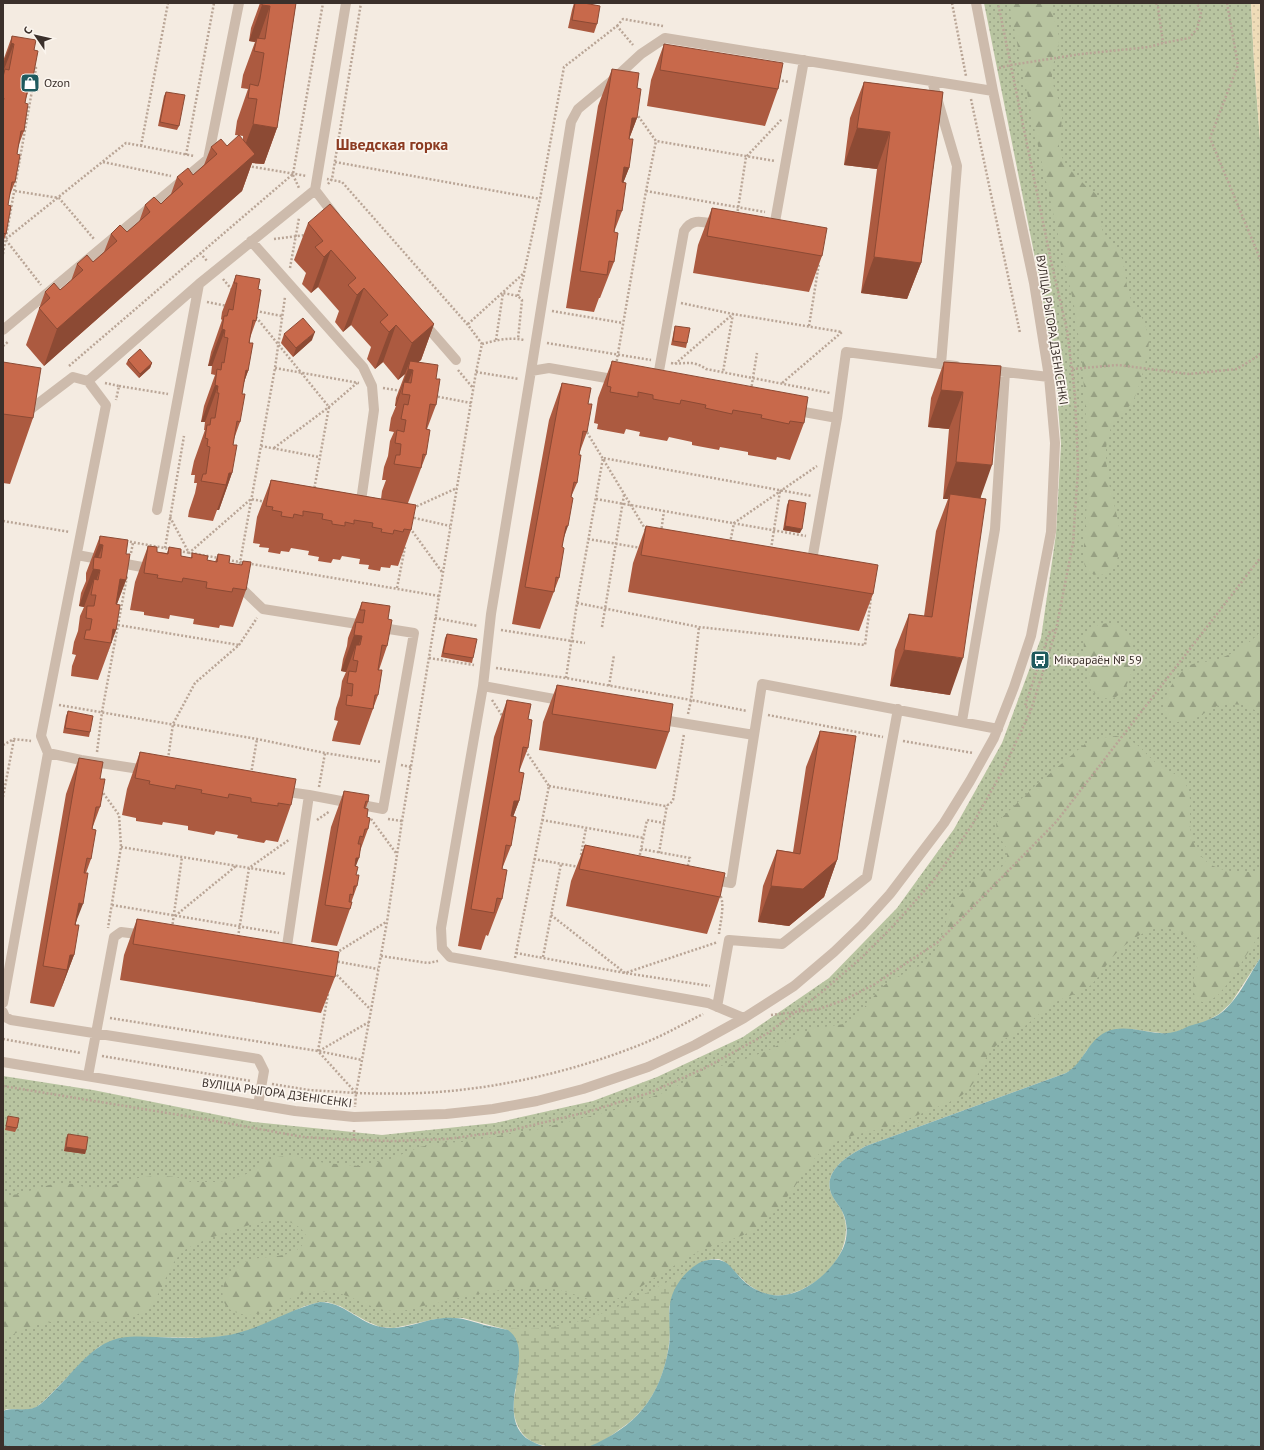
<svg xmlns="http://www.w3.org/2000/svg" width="1264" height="1450" font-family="'PT Sans',sans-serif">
  <defs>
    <pattern id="grass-dots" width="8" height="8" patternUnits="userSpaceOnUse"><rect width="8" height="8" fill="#b8c4a0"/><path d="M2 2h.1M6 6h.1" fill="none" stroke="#97a083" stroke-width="1.8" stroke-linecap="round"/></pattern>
    <pattern id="forest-firs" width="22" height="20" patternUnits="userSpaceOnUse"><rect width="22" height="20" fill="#b8c4a0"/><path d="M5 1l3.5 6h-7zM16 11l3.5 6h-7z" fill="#97a083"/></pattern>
    <pattern id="wetland-marsh" width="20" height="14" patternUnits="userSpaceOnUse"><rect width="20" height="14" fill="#b8c4a0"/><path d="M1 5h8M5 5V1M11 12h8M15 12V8" fill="none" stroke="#97a083"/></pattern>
    <pattern id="sand-dots" width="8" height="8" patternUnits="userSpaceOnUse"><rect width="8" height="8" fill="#efdcb8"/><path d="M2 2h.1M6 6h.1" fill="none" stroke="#cebd9e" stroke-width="1.8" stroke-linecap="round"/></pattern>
    <pattern id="water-ripples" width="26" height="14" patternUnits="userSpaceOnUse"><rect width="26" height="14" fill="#7fb0b2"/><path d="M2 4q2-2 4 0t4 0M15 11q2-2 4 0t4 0" fill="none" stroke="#699091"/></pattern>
  </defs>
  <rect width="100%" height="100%" fill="#f4ebe1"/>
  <!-- grass -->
  <path fill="url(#grass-dots)" d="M984,3H1251L1254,62L1261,153V957L1231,1003L1219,1014L1205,1022L1170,1034L1152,1032L1131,1029H1122L1107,1032L1087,1050L1078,1064L1073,1069L1066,1073L866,1146C849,1155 823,1170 831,1193C834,1200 839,1205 842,1211C854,1238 837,1267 815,1282C786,1301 763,1301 739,1276C732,1270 727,1261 718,1259C707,1258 698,1264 690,1270L588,1447H546L515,1388L518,1368V1346L516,1339L513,1334L508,1330L463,1318H455L436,1319L394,1328L380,1327L366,1321L340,1306L327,1302H320L305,1306L259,1327L234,1335L208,1338L143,1337L100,1346L87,1357L44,1401L35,1408L25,1410L7,1409L3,1411V1076L93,1090L253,1122L382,1135L495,1123L593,1101L657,1077L743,1037L829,978L897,908L954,829L1002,743L1041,638L1056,534L1061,444L1056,380L1040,283Z"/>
  <!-- forest -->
  <path fill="url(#forest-firs)" d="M1009,3H1052C1051,16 1058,26 1059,38C1060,51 1051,63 1052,76C1052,90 1063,103 1062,117C1062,130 1056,140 1060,153C1065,166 1076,176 1086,186C1089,188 1093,191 1096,194C1104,205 1099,217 1102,229C1106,240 1116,246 1121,256C1126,267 1125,282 1129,294C1131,302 1136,307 1140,314C1144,321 1147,330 1149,338C1150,349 1139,391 1133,401C1127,411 1117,416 1112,426C1103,444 1106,465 1109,483C1113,503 1121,524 1120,544C1119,553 1117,566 1110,571C1103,577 1092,576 1086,569C1085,567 1084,562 1083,560L1088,487V446L1082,361L1074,305L1036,137Z
    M1108,623C1115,625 1123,627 1128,633C1135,641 1134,667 1130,677C1125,690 1117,703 1102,697C1099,696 1094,693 1092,690C1089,684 1088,675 1087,669C1082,646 1079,626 1108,623Z
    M1261,631V713L1244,705L1229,704L1217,706L1196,718L1188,721L1177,722L1168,719C1167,717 1164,714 1164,712C1160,699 1179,670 1190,665C1197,662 1204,662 1211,661C1229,657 1249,645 1261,631Z
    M1116,736C1140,742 1138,747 1155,762C1164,770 1178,773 1185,783C1192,794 1190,806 1190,819C1189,839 1198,861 1218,868C1231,873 1248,872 1261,872V932L1230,981L1218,995L1211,1000L1203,1002L1197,1001C1184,977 1212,952 1186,935C1177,929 1164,927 1154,929C1139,933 1121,947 1111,959C1104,968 1099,977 1091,985C1080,994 1068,995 1056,1002C1044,1008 1036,1018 1025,1026C1015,1034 1001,1039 993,1049C980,1062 979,1081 965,1093C955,1101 942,1105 930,1110C913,1117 897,1124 880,1129C861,1134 842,1136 825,1149C810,1160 803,1175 793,1189C784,1202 774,1214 762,1224C742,1240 718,1241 696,1253C681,1261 666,1271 651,1280C636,1290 623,1300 604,1301C590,1302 579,1295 566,1292C545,1286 522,1287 501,1290C474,1294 449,1301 423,1306C415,1308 406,1311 397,1311C370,1312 354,1293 328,1292C320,1291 311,1291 302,1294C280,1300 261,1323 235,1312C229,1310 224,1305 223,1298C221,1290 225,1280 229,1274C250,1245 295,1269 307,1237C303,1230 299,1226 292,1223C287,1221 279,1220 274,1220C259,1220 197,1241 185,1250C160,1270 168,1302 132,1317C110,1326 80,1319 57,1321C38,1323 20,1330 3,1340V1196L19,1194L49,1185L61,1183L74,1184L84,1187L96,1189L110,1186L127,1180L145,1177L162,1176L176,1177L191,1182H219L233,1179L249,1173L263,1162L277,1157L290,1156L325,1163L359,1166L390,1159L420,1147L438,1143L462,1142L539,1129L626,1107L665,1092L709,1069L740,1061L769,1050L801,1033L817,1028L844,1024L857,1016L881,988L891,980L918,967L931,957L939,945L951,905L983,870L994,871L1002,867L1007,858V849L997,833L996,823L1035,786L1085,744L1100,738Z"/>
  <!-- wetland -->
  <path fill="url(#wetland-marsh)" d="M690,1270C681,1279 672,1289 670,1303C668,1312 671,1323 670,1333C668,1369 654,1406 623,1427C613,1434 599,1446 586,1447C579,1448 572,1447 565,1447C549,1447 529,1446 520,1430C504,1403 524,1380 518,1356C516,1347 511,1338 508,1330L502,1328C520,1329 539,1330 557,1326C605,1318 647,1292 690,1270Z"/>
  <!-- sand -->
  <path fill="url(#sand-dots)" d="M1251,3H1261V153L1254,62Z"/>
  <!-- water -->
  <path fill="url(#water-ripples)" d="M1261,957V1447H588C636,1427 660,1398 669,1346C671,1332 668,1318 670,1304C672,1288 685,1271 699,1263C707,1259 717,1258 725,1262C730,1265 734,1271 738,1275C743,1281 750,1287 757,1290C788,1307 824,1281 840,1254C848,1242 849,1224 842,1211C839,1205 833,1199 831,1193C823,1170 849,1155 866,1146L1066,1073C1084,1063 1087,1041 1106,1032C1123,1024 1142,1032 1160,1033C1171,1034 1179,1031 1189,1026C1199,1023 1208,1021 1218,1015C1236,1004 1249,975 1261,957Z
    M320,1302C344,1302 359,1323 381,1327C400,1331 418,1322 436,1319C457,1316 464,1319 484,1325C492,1327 500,1328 508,1330C538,1351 494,1412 526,1438C532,1442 539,1445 546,1447H3V1411C13,1407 25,1412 36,1407C43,1403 48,1397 54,1391C72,1374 89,1348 113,1340C126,1335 142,1337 156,1337C178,1338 201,1339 222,1336C257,1332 286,1310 320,1302Z"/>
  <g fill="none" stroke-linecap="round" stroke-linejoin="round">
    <!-- path -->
    <path stroke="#b9a596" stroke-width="2.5" stroke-dasharray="2 2" stroke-linecap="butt" d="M952,3L966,76
      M1156,3L1158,7L1163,43
      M1227,3L1238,65L1210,138L1261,261
      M617,26L623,19L663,26
      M999,68L1011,65L1081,54L1149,47L1163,43L1189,38L1197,29L1201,14L1197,3
      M778,80L789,82
      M971,99L1020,333
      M636,113L656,141L775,161
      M141,146L168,3
      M186,155L214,3
      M103,162L171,176
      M335,162L540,199
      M248,166L307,176
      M293,175L299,188
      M328,184L332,179L361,3
      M15,191L59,198L94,239
      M646,191L765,212
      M737,215L746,157L782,119
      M6,239L126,143L194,156
      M274,239L305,235
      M6,240L41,285
      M200,253L208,262
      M3,254L36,68H33
      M290,268L299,218
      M223,279L233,291
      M518,296L524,275
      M207,302L227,306
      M681,303L733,314L842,332L781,384
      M256,311L282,316
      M552,311L623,323
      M256,317L329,407L314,490
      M468,324L524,273L540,199L564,67L617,26L633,45
      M809,326L819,263
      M496,340L503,293L518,296L522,300L518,339
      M547,343L651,360
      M482,344C496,340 510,337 524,340
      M3,346L9,341
      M671,363C685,365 692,359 706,369L830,393
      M675,364L733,314L723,372
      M616,365L646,191L656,141
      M69,366L293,174L323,3
      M275,368L359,383
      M1072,369L1118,365L1189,374L1237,369L1258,356L1261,353
      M458,370L473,388
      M476,372L519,379
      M105,383L119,386L116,400
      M119,386L168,394
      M383,388L402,391
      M751,390L757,353
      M434,396L471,403
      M585,429L647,532
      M261,446L319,457
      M274,448L329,407L357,383
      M596,499L806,536
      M413,508L457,488
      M170,517L189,553L251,499L266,502
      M410,517L450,526
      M3,521L70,532
      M410,528L442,572
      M661,532L664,511
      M588,539L641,548
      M126,541L170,549
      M730,543L734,523L817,466
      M165,548L184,436
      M771,549L780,491
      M179,551L219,558
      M131,553L133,543
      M228,560L439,596
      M239,568L275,368L285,297
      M397,588L405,547
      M577,603L699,627L865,645L871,597
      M435,618L478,626
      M118,625L239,645
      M602,627L624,495
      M501,630L585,643
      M429,658L474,665
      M496,668L566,678L691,700L699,627
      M566,678L577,603L603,458L812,496
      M609,686L614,655
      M492,700L503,717
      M59,705L257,739L325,753L381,762
      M1031,710L1025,706L1050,631L1056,630
      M688,714L691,700L747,711
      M768,715L883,737
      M903,741L973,753
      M3,745L14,739L31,741
      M97,752L102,712L127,576
      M168,759L173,724L195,683L239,645L257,618
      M401,765L411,767
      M251,774L257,739
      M549,786L665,806L670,804L673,800L684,734
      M319,787L325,753
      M101,790L119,815L121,847L108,928
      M3,797L14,739
      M371,819L396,853
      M388,819L402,821
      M317,820L330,811
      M542,820L644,838
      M121,847L286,874
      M641,849L690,858L687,868
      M659,853L667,805
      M581,855L586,828
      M534,859L579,867
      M639,859L647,820L664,823
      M112,905L279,933
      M551,915L625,973L718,942
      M175,916L236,866
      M172,928L182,857
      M719,934C720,924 726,901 719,894
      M238,937L249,868L290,839
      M336,953L386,922
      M516,953L625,973L710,986
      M381,956L428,963L438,961
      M543,957L561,864
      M515,958L549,786L525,750
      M334,961L378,969
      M334,972L371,1010
      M328,994L318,1051L356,1093L355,1107
      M771,1015L819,1009L844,1000L875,984L938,942L963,917L1056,822L1261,557
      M110,1018L318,1051L362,1060
      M3,1039L81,1053
      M319,1051L369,1022
      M102,1056L251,1081
      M272,1084L309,1090L356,1093L387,922L402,821L476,372L482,344L468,325L342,182L327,179
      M3,1086L210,1120L303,1137L354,1140L394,1141L446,1139L508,1131L587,1112L649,1093L705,1068L768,1033L822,992L861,958L892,927L934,880L972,825L1003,770L1031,710L1056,630L1073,543L1078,468L1075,395L1067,330L1051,261L998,3
      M356,1093C387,1094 418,1094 450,1091C515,1085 588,1067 649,1041C668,1033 685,1023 703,1014
      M354,1140V1128"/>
    <!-- minor -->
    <path stroke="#cdbbac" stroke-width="10" d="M932,81L957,166L941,364
      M315,190L335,216
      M773,233L804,60
      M251,241L363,367L372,386L374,410L360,508
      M422,321L456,360
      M3,330L208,159L239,3
      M987,370L1049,377
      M531,371L571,122L578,109L614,79L641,54L665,38L993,91
      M618,380L549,368L531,371L491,614L483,686L441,928L442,948L450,957L708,1003L744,1018
      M657,382L684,231C693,216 705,223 720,225
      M793,410L837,418
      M3,411L23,415L73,377L88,381L199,284
      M157,510L199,284L315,190L346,3
      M77,555L153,569
      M811,566L837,418L846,352L956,366
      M235,583L237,584L263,609L414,633L383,809L309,795
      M483,686L565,701
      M657,719L754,735
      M962,721L995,529L1005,372
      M48,753L41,736L106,405L88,381
      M710,879L731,883L762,684L998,729
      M280,953L282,952L287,946L309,795L281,791
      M3,1003L48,753L81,760L146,770
      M717,1007L729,940L782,944L867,877L898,709
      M3,1012L5,1017L11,1020L258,1059L264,1071L258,1105
      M3,1062L295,1111L354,1117L446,1114L493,1109L537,1101L583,1089L648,1067L695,1045L744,1018L794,986L834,952L862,925L890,894L944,823L970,781L994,738L1014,687L1031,636L1051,532L1055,443L1049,377L1034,283L993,91L976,3
      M88,1076L114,937L121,932L145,935"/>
  </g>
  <!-- wall -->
  <path fill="#ac5a40" d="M260,3H296L277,128L264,164L252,163L242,191L44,366L26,345L45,292L60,290L71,281L77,264L93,262L104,252L111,234L127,232L139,222L145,205L161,204L171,194L177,177L193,175L204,165L211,147L227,146L243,140V136L235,135L237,121L248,89L241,88L243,75L255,42L249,41L251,28Z
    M574,3L597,24L594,33L568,28L572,10Z
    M12,36L34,50L32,82L25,101L24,131L18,147L17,154L15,182L8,200V205L6,234L3,243V61Z
    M664,44L778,89L765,126L647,106L651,80Z
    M612,69L637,88V118L629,139V168L623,183L622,211L614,232V262L600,298H599L594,312L566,308L598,106Z
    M864,82L943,92L921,263L907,299L861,293L877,169L844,165L850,118Z
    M166,92L179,126L177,130L158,126L164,96Z
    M712,208L822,256L809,292L693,273L698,245Z
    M308,223L434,324L421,360L418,362L436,379V405L427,429L426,455L408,503L411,530L398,566L391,565L390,568L381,567L380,571L368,569L369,565L359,564L360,559L342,556L340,560L333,559L331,563L318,561L319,557L308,555L309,551L291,548L289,552L281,551L280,554L268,552L269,548L259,547L260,544L253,543L257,517L271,480L381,499L382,491L386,480H382L384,467L388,456L390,441L394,432L389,431L391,418L396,406H395L396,398L405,374L398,380L383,362L375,369L367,359L371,347L351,325L343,332L335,322L339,311L318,287L311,293L302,284L306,273L294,260Z
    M236,275L258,289L256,321L250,338L248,371L243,385L242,394L240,422L234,439L233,445L232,473L219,510H217L213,521L188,517L189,511L195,493L197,483H194L195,475H191L194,461L205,430H204L205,422H201L204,406L215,375L211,374L212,366H208L211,352L222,320L221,319L222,312Z
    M675,326L687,343L686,348L671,345L674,330Z
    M284,334L312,340L293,357L281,343Z
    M128,360L152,363L150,368L139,378L126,364Z
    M612,361L804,423L790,460L777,457L776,460L748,455V452L720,447L719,450L692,445V442L669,437L667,441L639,436L640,432L626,429L624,434L597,429L598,424L594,423L598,398Z
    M3,362L33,418L10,484L3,483Z
    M944,362L1001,366L950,695L890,686L895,650L909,614L924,616L936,531L948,499H943L949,429L928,427L931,398Z
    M562,383L588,404L587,432L579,454L577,483L571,497L563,540L559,578L540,629L512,624L549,420Z
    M789,500L800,533L783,530L787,505Z
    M646,526L873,594L859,631L628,592L633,563Z
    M100,536L126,554V580L117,604L116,630L98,680L71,676L72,666L76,655L72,654L74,642L78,631L80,616L84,607L79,606L81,593L86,581V573Z
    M148,546L157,552L167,553L169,547L181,556L191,558L192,553L207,560L215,562L218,554L229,563L241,565L243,561L246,590L233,627L220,625L219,628L193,624L194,619L170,615L169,619L144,615V612L130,610L135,582Z
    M362,602L388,619L387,646L379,670L378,695L360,745L332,741L334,732L338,721L334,720L336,708L340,696L342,681L346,672L341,671L343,659L347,646L348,638Z
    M447,634L473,658L472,663L441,657L445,638Z
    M557,685L669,732L656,769L539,750L543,722Z
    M507,700L528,719V748L519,772V801L513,817L511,846L502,869V899L488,936L486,935L481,950L458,946L494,737Z
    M68,711L90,732L89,737L63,733L66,716Z
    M820,731L837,860L824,897L789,926L758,922L763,886L777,850L793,852L806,767Z
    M140,752L291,805L278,842L266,840L264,843L237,838L238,835L216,831L214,835L188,830V826L163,822L162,825L136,821V818L122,815L127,789Z
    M79,758L100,779V807L92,829L91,859L86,873L76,923L74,955L60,992L54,1007L30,1003L66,794Z
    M344,791L368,802L366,808L368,829L359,854L355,866L357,886L351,903L350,909L337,946L311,942L331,827Z
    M585,845L720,897L707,934L566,906L571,881Z
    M137,919L335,977L321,1013L120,980L124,955Z
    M8,1116L17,1128L15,1132L5,1130Z
    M68,1134L86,1150L85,1154L64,1151L66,1138Z"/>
  <!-- shaded-wall -->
  <path fill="#8c4a34" d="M262,5L270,6L257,43V38L255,42L249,41Z
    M11,43L14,44L3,72V64Z
    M632,118H637L623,155Z
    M253,124L277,128L264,164L252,163L242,191L44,366L57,329L239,161Z
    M857,128L890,132L877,169L844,165Z
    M624,167L629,168L615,204Z
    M331,250L318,287L311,293L324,257Z
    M874,257L921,263L907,299L861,293Z
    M364,288L351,325L343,332L357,295Z
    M434,324L421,360L410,369L413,370L404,394V382L396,406H395L408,369L410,361L405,374L398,380L412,343Z
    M396,325L383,362L375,369L389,332Z
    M222,329L225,330L212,366H208Z
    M315,332L312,340L293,357L296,348Z
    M152,363L150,368L139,378L140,374Z
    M246,370L248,371L235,407Z
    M215,385L218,386L205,422H201Z
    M941,390L963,392L949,429L928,427Z
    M956,462L992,465L979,502L950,494L948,499H943Z
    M229,473H232L219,510H217L226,485Z
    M566,526H568L555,563Z
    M785,526L802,529L800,533L783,530Z
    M99,544L103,545L94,569L100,570L92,592L94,579L84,607L79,606L93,569L94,557L85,581Z
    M120,579L126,580L112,617Z
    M113,629L116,630L103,666L111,643Z
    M354,635L362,636L354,658L356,645L346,672L341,671Z
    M904,650L963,658L950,695L890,686Z
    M514,801H519L505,838Z
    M356,858H359L345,895Z
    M837,860L824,897L789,926L758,922L771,886Z
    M79,903L83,904L69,940Z
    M70,955H74L60,992L67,970Z
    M66,1147L86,1150L85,1154L64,1151Z"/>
  <!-- building -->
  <path fill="#c8694b" stroke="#8c4a34" d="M262,3H296L277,128L253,124L257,99L248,98L250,84L258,86L260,79L264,53L254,51L257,38L265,39L270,6L262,5Z
    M575,3H584L600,6L597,24L572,20Z
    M12,36L36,40L34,50L38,51L32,82L29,81L25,103L28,104L24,131H21L17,154L20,155L15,182H12L8,205L11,206L6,234L3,233V103L4,98H3V77L5,69L9,70L14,44L11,43Z
    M664,44L783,63L778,89L660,70Z
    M612,69L639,73L637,88L641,89L637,118H632L629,139H633L629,168L624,167L622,182L626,183L622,211L617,210L614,232L618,233L614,262L609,261L607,275L580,271Z
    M864,82L943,92L921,263L874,257L890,132L857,128Z
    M166,92L185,95L179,126L160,122Z
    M239,135L255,154L57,329L39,308L50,298L45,292L54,283L60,290L83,270L77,264L87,255L93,262L117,241L111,234L120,225L127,232L150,212L145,205L154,197L161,204L166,199L183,184L177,177L188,168L193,175L217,154L211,147L221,139L227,146Z
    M330,204L434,324L412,343L396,325L389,332L380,322L388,315L364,288L357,295L348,285L356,278L331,250L324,257L315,247L323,241L308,223Z
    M712,208L827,228L822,256L707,236Z
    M236,275L260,279L258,289L261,290L256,321L253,320L249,343H253L248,371L246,370L242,394H245L240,422L237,421L233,445H237L232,473H229L226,485L201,481L203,474H206L210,447L207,446L208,439L205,438L207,425H210L211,418H215L219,393H217L218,386L215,385L217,369L221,370L222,362L224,363L228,338L224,337L225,330L222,329L224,316H227L229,309L233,310L237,283H234Z
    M303,318L315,332L296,348L284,334Z
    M675,326L690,328L687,343L673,341Z
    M140,349L152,363L140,374L128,360Z
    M410,361L438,365L436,379H440L436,405L430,404L426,429L430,430L426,455L423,454L421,468L394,464L396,455H400L401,444L395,443L397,430L404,432L406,420L401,419L404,404L408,405L410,395L402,394L404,382L411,383L413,370L408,369Z
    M612,361L808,397L804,423L790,421L789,424L761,418L762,415L733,410L732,414L705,408L706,405L681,400L680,404L653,399V395L638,392V397L610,392L611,387L607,386Z
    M3,362L41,368L33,418L3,414Z
    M944,362L1001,366L992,465L956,462L963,392L941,390Z
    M562,383L591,388L588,404H592L587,432L583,431L579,455H581L577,483L574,482L571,497L573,498L568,526H566L562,547L564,548L559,578L556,577L554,592L525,587Z
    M271,480L416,505L411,530L404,529L403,532L394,530L393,534L381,532L382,529L372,527L373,523L354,520V524L345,522V526L332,524V521L322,519L323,514L303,511V516L294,514L293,518L281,516L282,512L272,510L273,507L266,506Z
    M950,494L986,499L963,658L904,650L909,614L932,617Z
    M789,500L806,503L802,529L785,526Z
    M646,526L878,565L873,594L641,555Z
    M100,536L128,540L126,554H130L126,580L120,579L116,604L120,605L116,630L113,629L111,643L84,639L86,630H90L92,619L86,618L87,606H94L96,595H91L94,579L98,580L100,570L93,569L94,557L101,558L103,545L99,544Z
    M148,546L157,547V552L168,554L169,547L181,549V556L192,558V553L208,556L207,560L217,562L218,554L230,556L229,563L242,565L243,561L251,562L246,590L233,588L232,592L206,588L207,582L183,578L182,582L157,578L158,575L144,573Z
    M362,602L390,606L388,619L392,620L387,646L382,645L378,670H382L378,695H375L373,709L346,705L347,695L352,696L353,684L347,683L349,671L356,672L358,661L353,660L356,645H360L362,636L354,635L356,622L363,623L365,610H360Z
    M447,634L477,639L473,658L443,653Z
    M557,685L673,704L669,732L552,714Z
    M507,700L531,704L528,719L532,720L528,748L523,747L519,772L524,773L519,801H514L511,816L516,817L511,846L506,845L502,869L507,870L502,899L497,898L494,913L471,909Z
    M68,711L93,716L90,732L65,728Z
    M820,731L856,736L837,860L803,889L771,886L777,850L800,854Z
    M140,752L296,779L291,805L278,803V806L251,802V798L229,794L228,798L201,793L202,790L176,785L175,789L149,784L150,781L135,778Z
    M79,758L103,762L100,779H105L100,807H96L92,829L96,830L91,859L87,858L84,873H88L83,904L79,903L75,925H79L74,955H70L67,970L43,966Z
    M344,791L369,795L368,802L366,801L364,808L368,809L367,817L370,818L368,829H365L363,837L360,836L358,844H361L359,858H356L355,866L358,867L356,875H359L357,886H354L353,895L350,894L349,902H352L350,909L325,905Z
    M585,845L725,873L720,897L579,869Z
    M137,919L339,952L335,977L133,944Z
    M8,1116L19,1118L17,1128L6,1126Z
    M68,1134L88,1137L86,1150L66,1147Z"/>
  <!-- icons -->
  <defs>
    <symbol id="shop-square" viewBox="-11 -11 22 22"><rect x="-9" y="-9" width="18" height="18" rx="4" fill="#1f5a5e" stroke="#fbf5ee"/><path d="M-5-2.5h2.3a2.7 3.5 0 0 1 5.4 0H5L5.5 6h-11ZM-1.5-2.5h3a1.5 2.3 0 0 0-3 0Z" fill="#fff"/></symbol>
    <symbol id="bus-square" viewBox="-11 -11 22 22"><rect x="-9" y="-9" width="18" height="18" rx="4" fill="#1f5a5e" stroke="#fbf5ee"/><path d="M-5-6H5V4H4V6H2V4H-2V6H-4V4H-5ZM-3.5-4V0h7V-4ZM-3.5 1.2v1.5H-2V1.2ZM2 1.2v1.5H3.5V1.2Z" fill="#fff"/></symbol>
  </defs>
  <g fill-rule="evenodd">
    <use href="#shop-square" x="19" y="72" width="22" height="22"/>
    <use href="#bus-square" x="1029" y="649" width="22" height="22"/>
  </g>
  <g text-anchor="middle" stroke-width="3.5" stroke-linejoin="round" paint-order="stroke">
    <!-- poi labels -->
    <g font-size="12" fill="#3b302b" stroke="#fbf5ee" text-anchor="start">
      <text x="44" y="87">Ozon</text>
      <text x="1054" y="664">Мікрараён № 59</text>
    </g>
    <!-- street labels -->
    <g font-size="12" fill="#3b302b" stroke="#fbf5ee">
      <text transform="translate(1052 330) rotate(81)" y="4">ВУЛІЦА РЫГОРА ДЗЕНІСЕНКІ</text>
      <text transform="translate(277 1093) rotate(8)" y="4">ВУЛІЦА РЫГОРА ДЗЕНІСЕНКІ</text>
    </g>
    <!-- district labels -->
    <g font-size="16" font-weight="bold" fill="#8c3b22" stroke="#fbf5ee">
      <text x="392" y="150">Шведская горка</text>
    </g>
  </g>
  <!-- border -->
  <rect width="1264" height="1450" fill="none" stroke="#3b302b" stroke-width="8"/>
  <!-- north arrow -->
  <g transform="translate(36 36) rotate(304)" stroke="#fbf5ee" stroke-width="3" paint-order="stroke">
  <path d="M0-3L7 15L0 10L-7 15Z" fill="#3b302b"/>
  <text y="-6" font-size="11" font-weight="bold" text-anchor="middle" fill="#3b302b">С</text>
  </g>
</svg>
